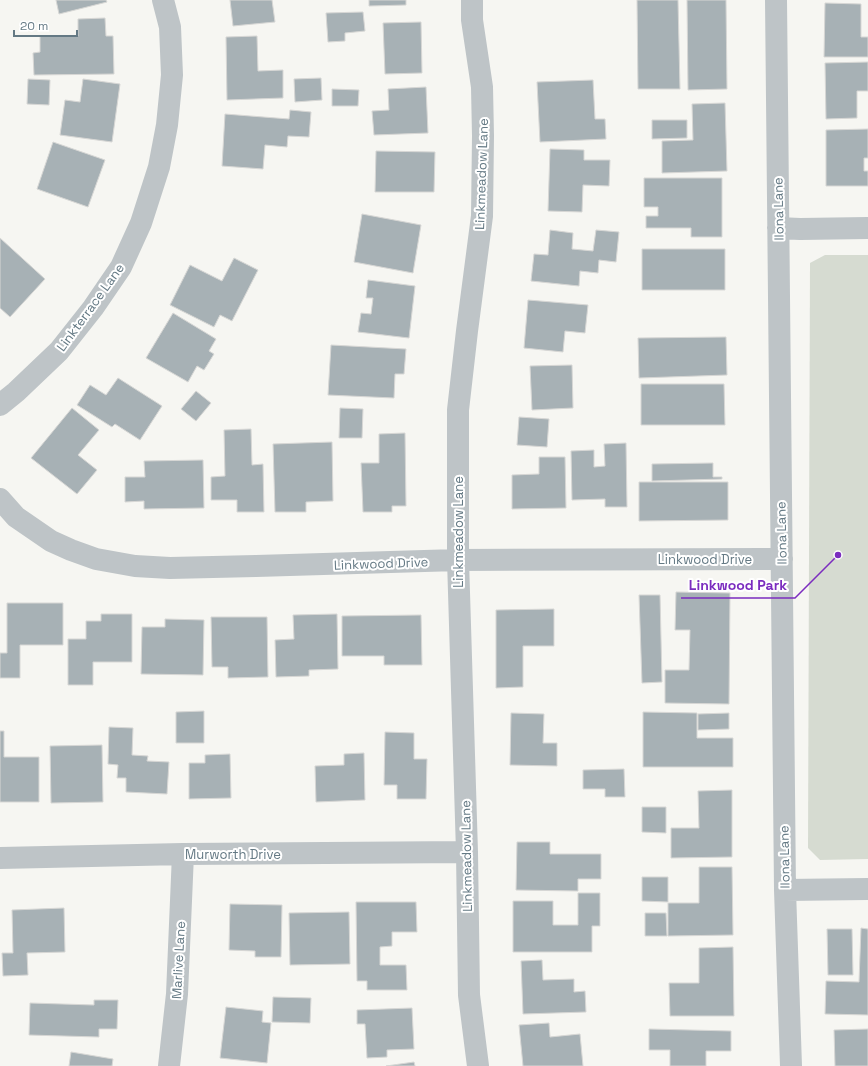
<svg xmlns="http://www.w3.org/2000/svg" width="868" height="1066" font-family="'Space Grotesk',sans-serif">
  <rect width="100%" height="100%" fill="#f6f6f2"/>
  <!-- green -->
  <path fill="#d6dbd1" d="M825,255H868V859L820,860L808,848L810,263Z"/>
  <!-- building -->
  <path fill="#a7b1b5" stroke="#d7d7d5" d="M56,0H106L107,2L59,14Z
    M230,0H272L275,22L233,26Z
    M369,0H406V5L369,6Z
    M637,0H678L680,89H638Z
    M687,0H726L727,89L688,90Z
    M825,3L861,4V37H868V57H824Z
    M363,12L365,31L345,33V41L328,42L326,13Z
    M105,18L106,36H113L114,74L34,75L33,53L40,52V36H78V19Z
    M421,22L422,73L385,74L383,23Z
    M257,36L258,71L283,70V98L227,100L226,37Z
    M868,62V91H857V118L826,119L825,63Z
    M321,78L322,100L295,102L294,79Z
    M28,79L50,80L49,105L27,104Z
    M83,79L120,84L112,142L60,135L65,100L80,102Z
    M593,80L595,119H605L606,139L540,142L537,82Z
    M426,87L428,133L374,135L372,111L389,110L388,89Z
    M332,89L359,90L358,106H332Z
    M725,103L727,171L662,173V141L693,140L692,104Z
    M290,110L311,112L309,137L288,136L287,147L265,145L263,169L222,166L225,114L289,119Z
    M652,120H687V138L652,139Z
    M868,129V158H864V171H868V186H826V130Z
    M53,142L105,160L88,207L37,189Z
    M550,149L584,150V160H610L609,186L583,185L582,212L548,211Z
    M376,151L435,152L434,192H375Z
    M644,178H722V237H691V228H646V216H658V207H644Z
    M362,214L421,225L413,273L354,262Z
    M550,230L573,233L572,249L593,251L596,230L619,232L616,262L599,260L598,273L580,271L579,286L531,281L534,254L548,255Z
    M0,238L45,279L10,317L0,308Z
    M642,249H725V290H642Z
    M234,258L258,270L232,321L220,315L214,327L170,305L190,265L222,281Z
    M368,280L415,286L409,338L358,332L361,313L371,314L373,298H366Z
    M528,300L588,305L585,333L565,331L563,352L524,348Z
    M173,313L216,339L209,351L214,354L204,370L197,366L188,382L146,358Z
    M726,337L727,375L639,378L638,338Z
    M331,345L406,349L404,374H395L394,398L328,395Z
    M572,365L573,408L532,410L530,366Z
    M118,378L162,406L140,440L115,424L112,427L77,405L90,385L106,395Z
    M641,384H724L725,425H641Z
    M196,391L211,403L196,421L181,409Z
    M72,408L99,430L78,455L97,470L77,494L31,458Z
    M340,408L363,409L362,438H339Z
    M519,417L549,419L547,447L517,445Z
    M251,429L252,465L263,464L264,512H237V500H211V477L225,476L224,430Z
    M405,433L406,506H392V512H363L361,463H379V434Z
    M332,442L333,501L306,502V512H275L273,444Z
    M626,443L627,507H605V499L572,500L571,451L594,450V467L605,466L604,444Z
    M539,457H565L566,508L512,509V475L539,474Z
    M203,460L204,508L144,509V501L125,502V477H145L144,461Z
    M713,463V477H722V479L652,481V464Z
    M639,482H728V520L639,521Z
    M676,592L730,593L729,704L665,703V670H689L690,630H675Z
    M639,595H660L662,682L642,683Z
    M7,603H63V645H20V678H0V653H7Z
    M554,609V646H523V687L496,688V610Z
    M101,614H132V662H93V685H68V639H86V621H101Z
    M337,614L338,669L309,670V676L276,677L275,640L294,639L293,615Z
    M421,615L422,665H384V656H342V616Z
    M211,617H267L268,677L228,678V667H212Z
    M165,619L204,620L203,675L141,674L142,627H165Z
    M204,711V743H176V712Z
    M643,712L697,713V738H733V767H643Z
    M511,713L544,714L543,743H557V766L510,765Z
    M729,713V729L698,730V714Z
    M109,727L133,728L132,755L148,756L147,761L169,762L167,794L126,792V778H117L118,765L108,764Z
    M0,731H4V757H39V802H0Z
    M385,732L414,733V759H427L426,799H397V785H384Z
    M102,745L103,802L51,803L50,746Z
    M364,753L365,800L316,802L315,766L344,765V754Z
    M230,754L231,798L189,799V763H205V755Z
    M624,769L625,797H605V789H583V770Z
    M732,790V857L671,858V828H699L698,791Z
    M642,807H666V833L642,832Z
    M517,842H550V854H601V879H578V891L516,890Z
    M699,867H732L733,935L668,936V903H699Z
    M642,877H668V902L642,901Z
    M578,893H600V926H592V952H513V901H553V925H578Z
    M356,902H416L417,932H392V946L380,947V965H406L407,990H367V981H357Z
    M230,904L282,905L281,957H255V951L229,950Z
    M64,908L65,952L27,953L28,975L3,976L2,953H13L12,910Z
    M349,912L350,964L290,965L289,913Z
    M645,913H666L667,936H645Z
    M861,928L868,929V1015L825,1014L826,981L859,982Z
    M827,929H852L853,975H828Z
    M733,947L734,1016H670L669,983H699V948Z
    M542,960L543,980L574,979V992L585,991L586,1012L523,1014L521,961Z
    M273,997L311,998L310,1023L272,1022Z
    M94,1000H118L117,1029H99V1037L29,1035L30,1003L94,1005Z
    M226,1007L263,1011L262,1022L271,1023L267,1063L220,1058Z
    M412,1008L414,1049L387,1050V1057L367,1058L365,1024H357V1010Z
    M549,1023L550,1037L580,1034L583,1066H523L519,1025Z
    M649,1029L731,1031V1051H706V1066H670V1050H649Z
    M868,1029V1066H835L834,1030Z
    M71,1052L113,1059L112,1066H69Z
    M414,1062L415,1066H386Z"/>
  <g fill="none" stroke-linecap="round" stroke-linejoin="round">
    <!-- minor -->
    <path stroke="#bec4c7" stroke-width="22" d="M472,0V20L482,87L483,136L482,216L467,331L458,410V560L467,852L469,995L478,1066
      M776,0L785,890L791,1066
      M778,228L800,229L868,228
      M0,405L16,392L59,351L93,308L121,267L141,223L159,167L167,125L172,75L170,27L163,0
      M0,499L16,517L51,541L71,550L96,559L135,566L170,568L256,566L458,560L782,559
      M0,858L183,854L467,852
      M785,890L868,889
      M169,1066L177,994L183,854"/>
  </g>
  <g text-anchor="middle" stroke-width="4" stroke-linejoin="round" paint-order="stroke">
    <!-- street labels -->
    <g font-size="13" fill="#647984" stroke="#fff">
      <text transform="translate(481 174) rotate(-88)" y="5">Linkmeadow Lane</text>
      <text transform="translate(778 209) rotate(-91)" y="5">Ilona Lane</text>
      <text transform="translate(90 307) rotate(-54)" y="5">Linkterrace Lane</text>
      <text transform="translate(458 532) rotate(-90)" y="5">Linkmeadow Lane</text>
      <text transform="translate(781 533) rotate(-91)" y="5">Ilona Lane</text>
      <text x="705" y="564">Linkwood Drive</text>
      <text transform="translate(381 563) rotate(-2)" y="5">Linkwood Drive</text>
      <text x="233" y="859">Murworth Drive</text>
      <text transform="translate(466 856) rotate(-91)" y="5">Linkmeadow Lane</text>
      <text transform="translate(784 857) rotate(-91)" y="5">Ilona Lane</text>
      <text transform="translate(178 960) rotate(-87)" y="5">Marlive Lane</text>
    </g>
  </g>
  <!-- callouts -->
  <path fill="none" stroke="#7b2cbf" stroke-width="1.5" d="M838 555L795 598H681"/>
  <circle fill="#7b2cbf" stroke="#fff" stroke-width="1.5" cx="838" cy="555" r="4"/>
  <g font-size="14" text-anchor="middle" font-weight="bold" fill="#7b2cbf" stroke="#fff" stroke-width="4" stroke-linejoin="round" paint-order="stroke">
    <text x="738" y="590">Linkwood Park</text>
  </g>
  <!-- scale -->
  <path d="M14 30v6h63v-6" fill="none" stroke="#647984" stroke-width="2"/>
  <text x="20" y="30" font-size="12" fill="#647984" stroke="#ffffff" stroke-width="3" paint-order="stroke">20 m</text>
</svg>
